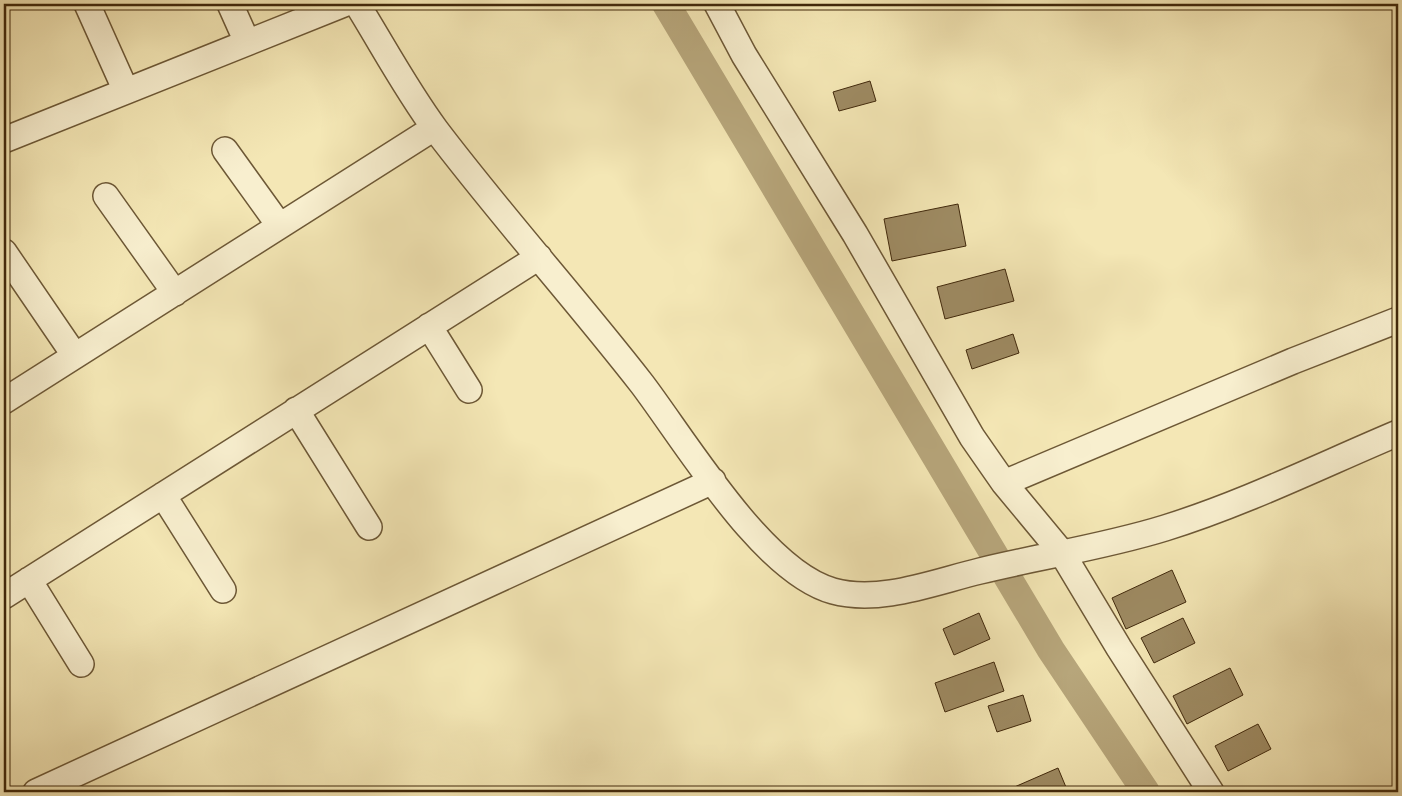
<svg xmlns="http://www.w3.org/2000/svg" width="1402" height="796" font-family="'Libre Bodoni',serif">
  <rect width="100%" height="100%" fill="#f4e7b5"/>
  <filter id="stains"><feTurbulence type="fractalNoise" baseFrequency=".004" numOctaves="4"/><feColorMatrix values="0 0 0 0 .2 0 0 0 0 .09 0 0 0 0 .02 0 0 0 .5 -.17"/></filter>
  <radialGradient id="worn" r=".72"><stop offset=".6" stop-color="#630" stop-opacity="0"/><stop offset="1" stop-color="#630" stop-opacity=".3"/></radialGradient>
  <g fill="none" stroke-linecap="round" stroke-linejoin="round">
    <!-- canal -->
    <path stroke="#b7a67b" stroke-width="28" d="M666,4L1051,650L1146,792"/>
  </g>
  <!-- building -->
  <path fill="#9e8b63" stroke="#40280b" d="M870,81L876,101L839,111L833,92Z
    M958,204L966,246L892,261L884,219Z
    M1005,269L1014,301L945,319L937,287Z
    M1013,334L1019,353L972,369L966,350Z
    M1172,570L1186,602L1126,629L1112,598Z
    M979,613L990,639L954,655L943,629Z
    M1183,618L1195,643L1154,663L1141,638Z
    M994,662L1004,691L945,712L935,683Z
    M1230,668L1243,695L1187,724L1173,696Z
    M1023,695L1031,721L997,732L988,706Z
    M1258,724L1271,749L1228,771L1215,746Z
    M1058,768L1068,792H1003Z"/>
  <g fill="none" stroke-linecap="round" stroke-linejoin="round">
    <defs>
      <path id="street" d="M87,4L126,91
        M230,4L247,42
        M357,4C383,46 407,91 436,130C502,217 575,298 642,384C686,442 763,572 833,591C880,604 934,582 980,571C1041,556 1104,547 1165,528C1243,504 1322,465 1398,433
        M717,4L744,55L855,234L972,437L1004,483L1062,553L1119,648L1211,792
        M4,140L344,4
        M225,150L279,225
        M106,196L175,293
        M4,252L75,356
        M429,326L469,390
        M4,401L434,128
        M296,410L369,527
        M1004,483L1293,361L1398,320
        M163,495L223,590
        M29,580L81,664
        M4,596L539,257
        M36,792L713,481"/>
    </defs>
    <!-- street casing -->
    <use href="#street" stroke="#6d5836" stroke-width="28"/>
    <!-- street -->
    <use href="#street" stroke="#f8efcf" stroke-width="25"/>
  </g>
  <!-- margin -->
  <rect width="1402" height="796" fill="none" stroke="#f4e7b5" stroke-width="20"/>
  <rect x="5" y="5" width="1392" height="786" fill="none" stroke="#40280b" stroke-width="2.5"/>
  <rect x="10" y="10" width="1382" height="776" fill="none" stroke="#40280b"/>
  <rect width="100%" height="100%" filter="url(#stains)"/>
  <rect width="100%" height="100%" fill="url(#worn)"/>
</svg>
